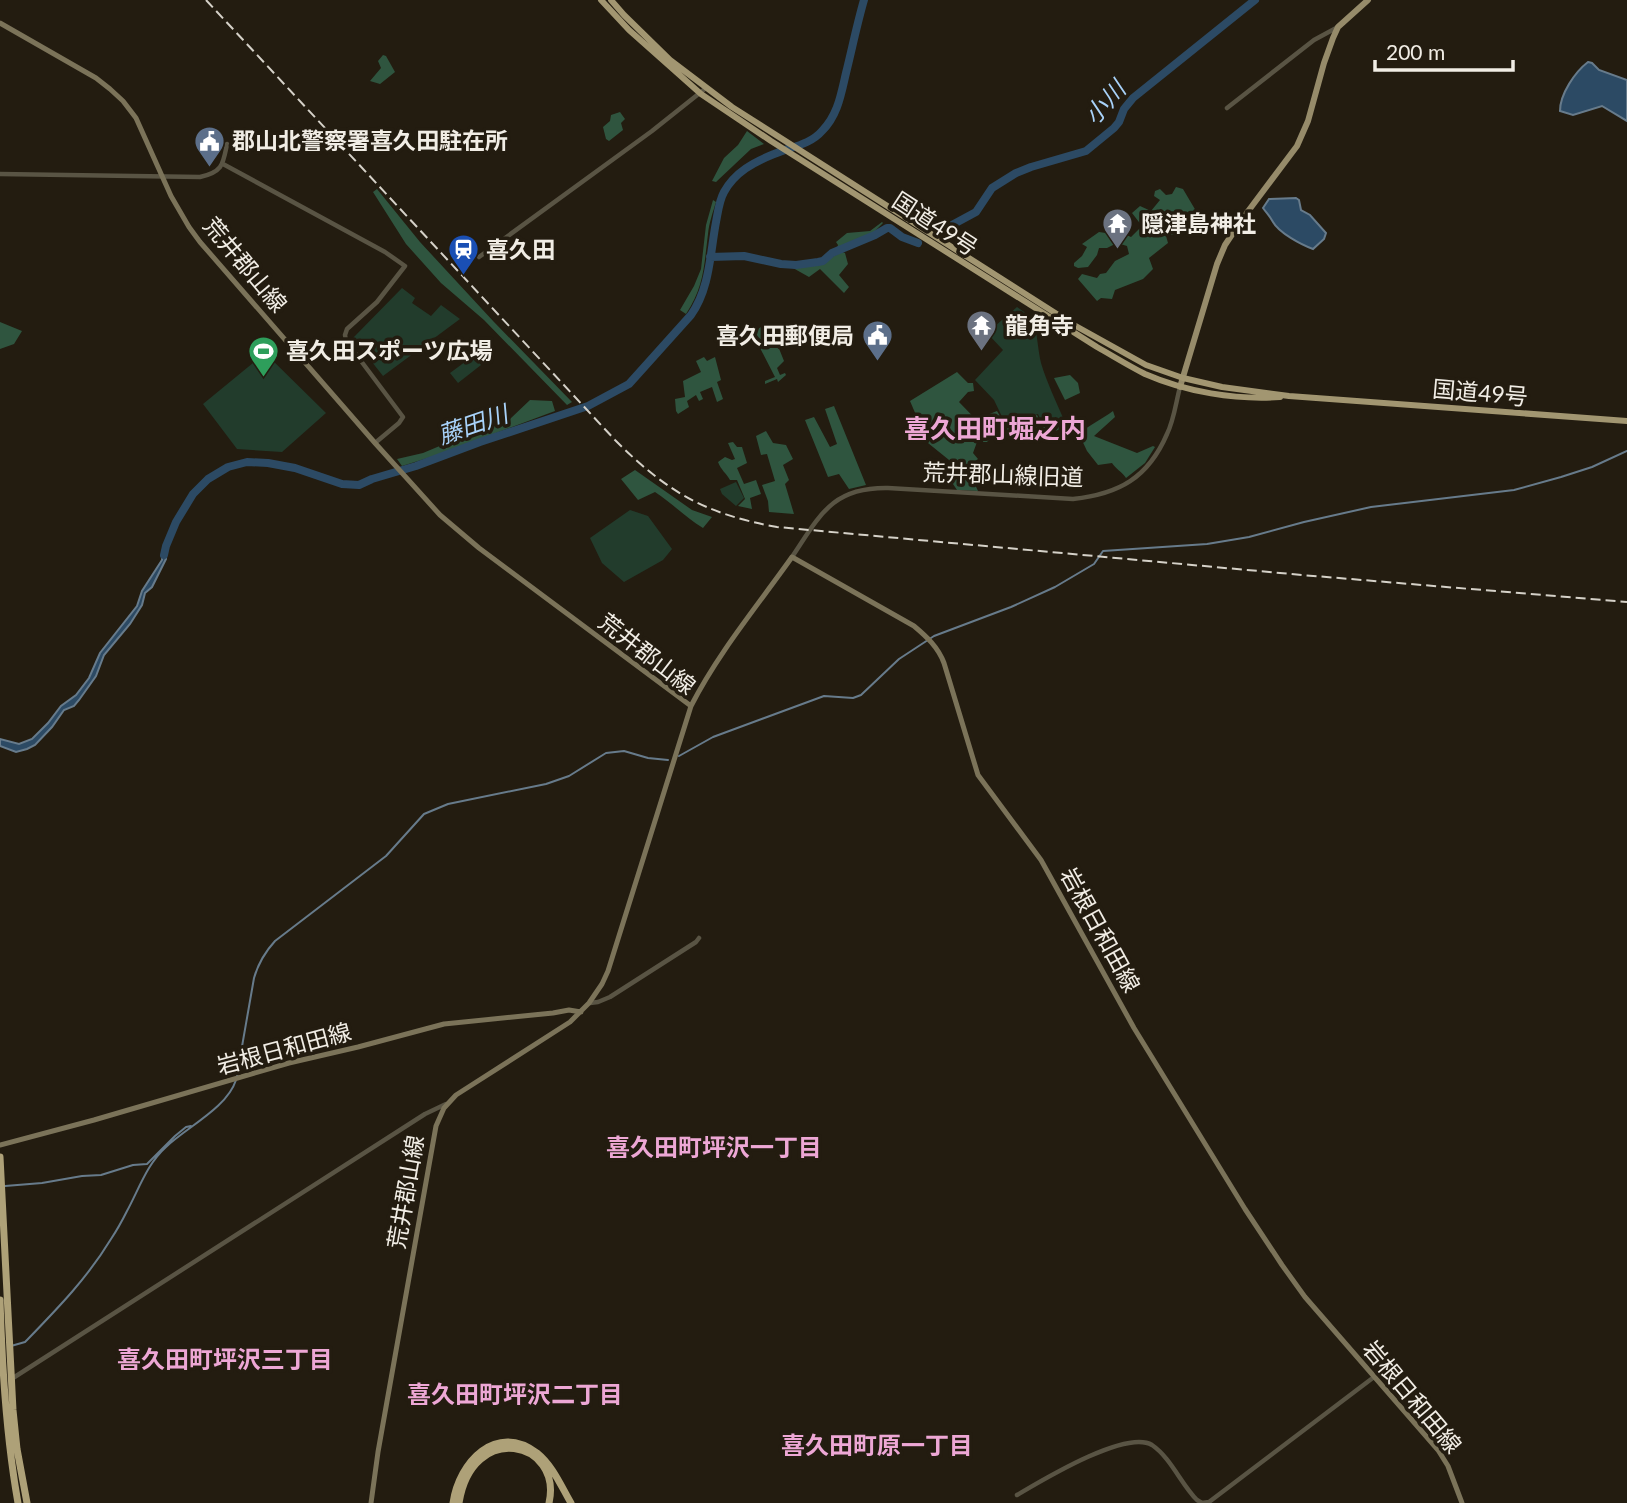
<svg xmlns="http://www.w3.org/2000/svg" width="1627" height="1503" font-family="Lato,'Noto Sans JP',sans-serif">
  <rect width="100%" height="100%" fill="#231c10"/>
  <!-- green -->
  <path fill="#223c2c" d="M402,288L415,298L412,303L431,316L441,305L460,319L383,376L353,338Z
    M1017,307L1034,319C1037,334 1038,350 1041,363C1047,383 1056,401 1064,420L1043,425L1038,414L1006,425L994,400L975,380L1003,350L987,333Z
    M265,353L326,413L282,452L237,449L203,404Z
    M473,356L481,365L458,383L450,373Z
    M736,482L744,498L736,506L722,494L720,489Z
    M630,510L648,516L672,549L663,560L624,582L602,563L590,538Z"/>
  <!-- forest -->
  <path fill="#2f553f" d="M383,55L386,56L395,72L380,84L370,81L381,68L378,61Z
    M620,112L625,119L621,123L623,130L609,141L606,139L603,127L610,121L611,115Z
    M747,131L764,144L751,149L716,182L712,181L724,158L738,145Z
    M1176,187L1183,189L1196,211L1194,214L1175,234L1166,236L1168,243L1149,258L1153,269L1143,279L1115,290L1112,299L1101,298L1097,301L1078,279L1082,274L1097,278L1100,274L1106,273L1115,261L1129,254L1127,246L1117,243L1107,248H1099L1097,255L1088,267L1078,268L1074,266V263L1082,256L1087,247L1082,244L1099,232L1119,235L1124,234L1131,237L1142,226L1132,213L1140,206L1151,211L1160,200L1154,196L1155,191L1160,189L1166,195L1172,194Z
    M377,189L420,242L494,322L572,402L567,405L484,320L441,283L406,244L373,192Z
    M713,200L716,202C713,212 709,223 708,234C704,266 704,287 686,314L680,310L694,286L701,269L706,225Z
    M882,222L883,223L871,235L837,248L838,245L836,242L847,233L870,231Z
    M842,252L845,253L848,264L839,275L849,287L844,293L820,269L809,277L793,268C814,267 825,261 842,252Z
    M0,322L22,331L14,344L0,349Z
    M761,327L765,335L761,338L765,347L773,343L778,346L784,361L777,368L780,375L785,373L786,375L778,382L777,379L765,384V381L775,377L758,344H755L758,340L755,331Z
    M704,357L707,361L715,357L721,380L717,382L723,399L717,402L712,387L700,392L703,399L699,401L696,395L687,401L689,407L678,414L676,411L675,399L685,397L683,381L701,372L696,361Z
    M957,372L968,383H973L974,391L968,392L959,402L992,436L987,442H977L973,453L978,459L967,467L978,491L957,490L951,481L954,464L928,443L910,401Z
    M1070,375L1078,383L1080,393L1065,400L1054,378Z
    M530,400L552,401L555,411L434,456L402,466L397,459L423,453L492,424L510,419Z
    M834,406L866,485L849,489L839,474L828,477L805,420L814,417L830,447L837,444L825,409Z
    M997,411L1006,426L1037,415L1043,427L1064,421L1066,427L1047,434L1016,425L1010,432L1006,430L995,438L988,430L997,423L991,421L987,415Z
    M1113,411L1115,417L1094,436L1137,453L1153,446L1155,447L1145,463L1126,478C1123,473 1114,467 1112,463L1098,465L1087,451L1079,434C1089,425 1102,419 1113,411Z
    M766,431L773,443L786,445L793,459L783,465L789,480L785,484L794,514L769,512L768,501L762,485L775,481L767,454L761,455L756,436Z
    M733,442L737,447H742L747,463L737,468L744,484L756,480L761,494L750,498L752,509L738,506L745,499L737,480H730C726,473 721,470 718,462L725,457L732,460L735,459L728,443Z
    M635,470L692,510L712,517L703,528C686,518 672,503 655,492L638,500L621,479Z"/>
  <!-- water -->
  <path fill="#2c4a64" stroke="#677b8b" stroke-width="2" d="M1588,62L1592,63L1599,70L1627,80V121L1602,106L1573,115L1560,111C1560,94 1575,72 1588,62Z
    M1296,198L1299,200L1301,210L1310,215L1326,233L1324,239L1313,249C1302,245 1279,233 1273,222C1269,215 1268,215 1263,208L1269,199Z
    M166,545V559L152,587L145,593L142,605L130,624L104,655L96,676L79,700L74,706L64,710L52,727L35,745L27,749L16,752L0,746V739L19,744L32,739L48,723L61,706L76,695L89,678L100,653L137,606L142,591L162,560L163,549Z"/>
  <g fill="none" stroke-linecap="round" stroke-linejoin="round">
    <!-- stream -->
    <path stroke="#677b8b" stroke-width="2" d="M679,756L713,737L824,696L853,698L861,695L899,659L934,636L1011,607L1055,587L1094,564L1103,551L1207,544L1249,537L1304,522L1371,507L1514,490L1561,477L1592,467L1627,451
      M237,1075L254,978C258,964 265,952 275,941L386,856L424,814L448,804L546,784L569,776L606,753L624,751L648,758L668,760
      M5,1186L42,1183L82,1176L101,1175L133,1165L147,1164L175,1136L186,1127L191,1126
      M11,1346L25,1342L28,1339C59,1307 88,1277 111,1239C117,1230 122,1221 127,1211C139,1189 147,1164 166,1147C187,1127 227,1108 236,1080"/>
    <!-- river -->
    <path stroke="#2c4a64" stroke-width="8" d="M939,232L976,212L992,188L1016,173L1031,167L1086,151L1114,128L1119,122L1124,109L1133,98L1255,0
      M710,257L744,256L781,264L796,265L818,262L823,261L832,253L875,235L887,228H890L902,237L918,243
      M164,555L166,546L176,522L193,494L208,479L228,467L247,462L268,463L295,468L342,484L359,485L372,479L416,466L480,442L588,406L629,384L691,315C710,288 710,254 716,222C718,212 719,201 724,192C735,172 754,162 774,154C790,147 810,145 822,131C838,115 841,94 846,73C852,49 857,24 864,0"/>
    <!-- tertiary -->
    <path stroke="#595444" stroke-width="4.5" d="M1227,108L1314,40L1338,27
      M223,164L385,252L405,266L377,302L347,329L345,335L346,341L403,417L399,423L375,443
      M0,174L200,177C223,172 223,164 227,144
      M479,257L652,131L706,88
      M792,557C820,515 832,487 888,488L1073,499C1119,494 1148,478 1167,434C1174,420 1176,402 1180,387
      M590,1003L598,1002L610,997L696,942L699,938
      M13,1378L425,1114L446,1104
      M1017,1495C1041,1481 1126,1429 1152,1445C1171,1458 1181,1484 1197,1500L1202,1503L1209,1502L1374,1377"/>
    <!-- secondary -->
    <path stroke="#7b7359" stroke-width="5" d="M0,23L96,78L110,89L123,101L136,118L171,196L189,227L200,242L375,443L440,515L479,548L691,706
      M0,1145L94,1120L289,1063L358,1047L444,1024L553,1013L569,1010L581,1012
      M371,1503L378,1452L436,1126L444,1108L456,1095L570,1022L589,1003L602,984L608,971L691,706C718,653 758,605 792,557L914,626C927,637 938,647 944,663L978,775L1041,860L1134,1028L1245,1209L1282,1265L1305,1297L1438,1450L1448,1466L1462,1503"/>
    <!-- primary -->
    <path stroke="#968b6a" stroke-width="6" d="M1180,387L1217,264L1225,245L1243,218L1297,146L1308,121L1324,63L1333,38L1338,27L1368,0"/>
    <!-- trunk -->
    <path stroke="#a29671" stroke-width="6" d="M601,0L629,30L701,94L771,141L1097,347C1113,356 1129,366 1145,374C1186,392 1235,400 1280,397
      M611,0L624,15L670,60L732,107L1074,325L1146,365L1183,378L1222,387L1289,396L1627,421"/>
    <!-- motorway -->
    <path stroke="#aea178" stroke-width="7" d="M0,1157L13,1410L17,1449L27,1503
      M0,1300C2,1368 6,1436 18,1503
      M453,1503C459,1462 496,1422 537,1453C553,1466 561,1486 571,1503
      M459,1503C472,1420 563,1441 549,1503"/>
    <!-- rail -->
    <path stroke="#d5d1c8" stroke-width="2" stroke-dasharray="10 5" stroke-linecap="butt" d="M206,0L615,440C667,492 705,514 777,527L1302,575L1627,602"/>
  </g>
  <!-- icons -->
  <defs>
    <symbol id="civic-pin" viewBox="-11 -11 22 30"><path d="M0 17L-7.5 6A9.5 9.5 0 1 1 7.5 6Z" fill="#5c6f8a" stroke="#231c10"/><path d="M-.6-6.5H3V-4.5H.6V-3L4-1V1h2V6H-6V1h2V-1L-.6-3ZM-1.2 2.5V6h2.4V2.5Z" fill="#fff"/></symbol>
    <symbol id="temple-pin" viewBox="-11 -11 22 30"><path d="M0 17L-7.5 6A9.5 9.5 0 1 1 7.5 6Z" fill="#6b7280" stroke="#231c10"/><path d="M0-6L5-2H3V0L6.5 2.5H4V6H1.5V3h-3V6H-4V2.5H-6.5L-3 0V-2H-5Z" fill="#fff"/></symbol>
    <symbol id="station-pin" viewBox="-11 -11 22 30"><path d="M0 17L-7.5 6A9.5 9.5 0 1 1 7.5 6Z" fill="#1a4fb4" stroke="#231c10"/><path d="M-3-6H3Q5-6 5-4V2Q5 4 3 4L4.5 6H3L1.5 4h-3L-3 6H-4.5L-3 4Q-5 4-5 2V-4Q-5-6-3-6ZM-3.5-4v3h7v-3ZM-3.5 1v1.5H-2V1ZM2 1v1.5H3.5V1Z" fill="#fff"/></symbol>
    <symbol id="stadium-pin" viewBox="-11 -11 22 30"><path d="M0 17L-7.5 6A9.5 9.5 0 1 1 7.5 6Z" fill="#2e9e5b" stroke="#231c10"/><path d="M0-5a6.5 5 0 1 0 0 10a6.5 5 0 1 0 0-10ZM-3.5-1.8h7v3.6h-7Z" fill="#fff"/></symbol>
  </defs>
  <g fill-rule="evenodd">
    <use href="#civic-pin" x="192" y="124" width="35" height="47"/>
    <use href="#temple-pin" x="1100" y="206" width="35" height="47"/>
    <use href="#station-pin" x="446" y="232" width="35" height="47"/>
    <use href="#temple-pin" x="964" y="308" width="35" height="47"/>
    <use href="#civic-pin" x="860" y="318" width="35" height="47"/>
    <use href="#stadium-pin" x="246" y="334" width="35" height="47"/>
  </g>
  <g text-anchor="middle" stroke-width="7" stroke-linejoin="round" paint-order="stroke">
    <!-- poi labels -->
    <g font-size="23" font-weight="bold" fill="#f1ede5" stroke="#231c10" text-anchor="start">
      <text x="232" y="149">郡山北警察署喜久田駐在所</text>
      <text x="1141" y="232">隠津島神社</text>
      <text x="486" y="258">喜久田</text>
      <text x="1005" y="334">龍角寺</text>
      <text x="854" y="344" text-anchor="end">喜久田郵便局</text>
      <text x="286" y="359">喜久田スポーツ広場</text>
    </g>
    <!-- street labels -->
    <g font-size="23" fill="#f1ede5" stroke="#231c10">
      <text transform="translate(935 224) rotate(33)" y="8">国道49号</text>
      <text transform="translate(245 265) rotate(50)" y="8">荒井郡山線</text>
      <text transform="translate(1480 393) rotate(5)" y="8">国道49号</text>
      <text transform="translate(1003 475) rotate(2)" y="8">荒井郡山線旧道</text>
      <text transform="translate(647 654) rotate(38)" y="8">荒井郡山線</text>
      <text transform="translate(1100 930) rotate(61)" y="8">岩根日和田線</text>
      <text transform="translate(284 1049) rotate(-15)" y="8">岩根日和田線</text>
      <text transform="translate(406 1192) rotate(-80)" y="8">荒井郡山線</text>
      <text transform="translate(1412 1397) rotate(50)" y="8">岩根日和田線</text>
    </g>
    <!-- water labels -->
    <g font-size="24" font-style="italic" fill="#a8d2f9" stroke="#231c10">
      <text transform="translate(1105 103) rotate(-48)" y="8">小川</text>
      <text transform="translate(473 425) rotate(-19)" y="8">藤田川</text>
    </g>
    <!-- neighbourhood labels -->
    <g font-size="24" font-weight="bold" fill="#eda7d5" stroke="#231c10">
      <text x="714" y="1156">喜久田町坪沢一丁目</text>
      <text x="225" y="1368">喜久田町坪沢三丁目</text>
      <text x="515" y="1403">喜久田町坪沢二丁目</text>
      <text x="877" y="1454">喜久田町原一丁目</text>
    </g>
    <!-- quarter labels -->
    <g font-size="26" font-weight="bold" fill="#eda7d5" stroke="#231c10">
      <text x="995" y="438">喜久田町堀之内</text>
    </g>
  </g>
  <!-- scale -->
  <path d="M1375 60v10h138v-10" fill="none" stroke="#f1ede5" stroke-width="3.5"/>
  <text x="1386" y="60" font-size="21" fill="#f1ede5" stroke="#231c10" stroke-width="5" paint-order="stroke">200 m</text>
</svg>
